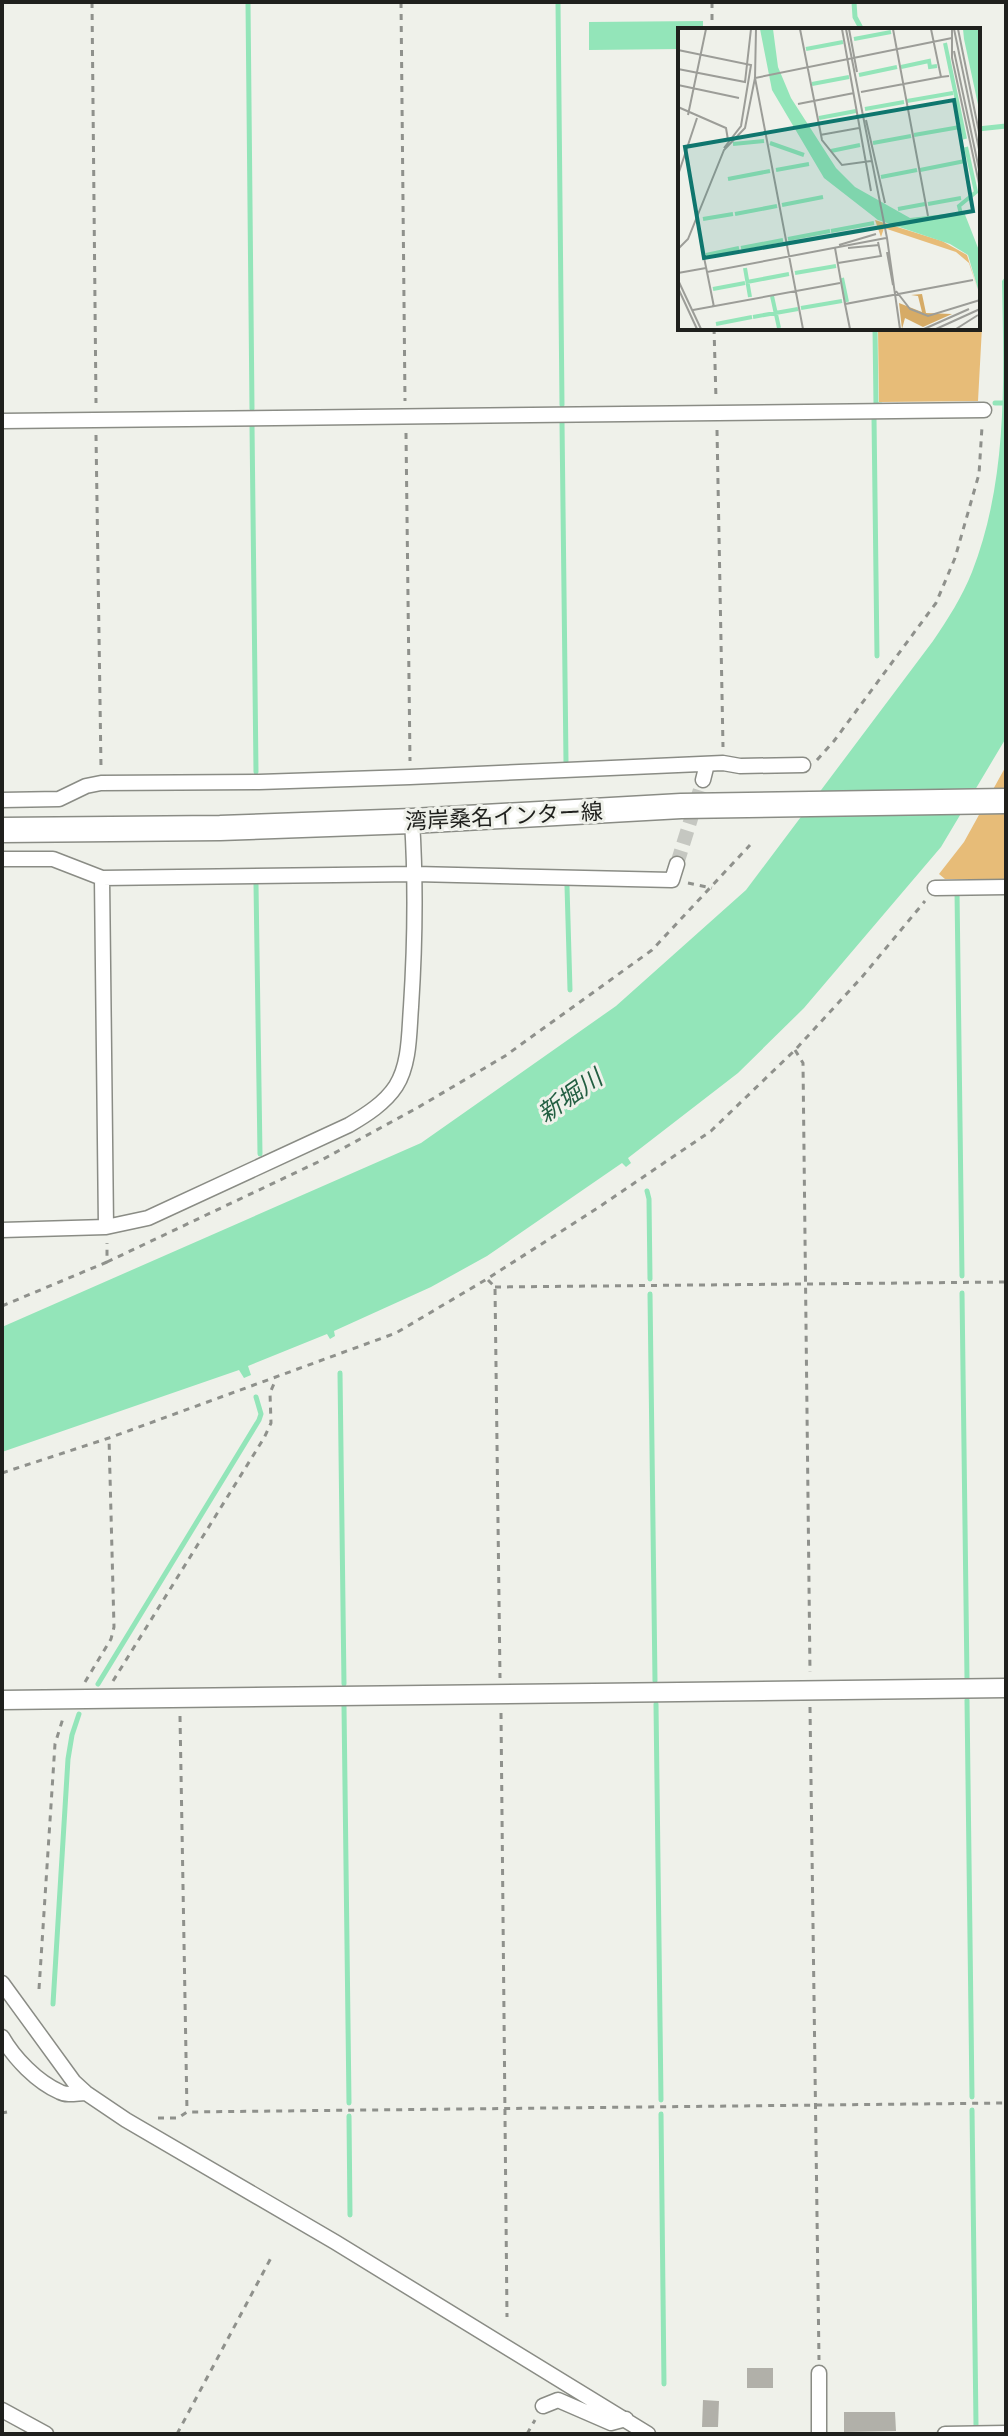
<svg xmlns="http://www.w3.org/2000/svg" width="1008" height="2436" font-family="'IBM Plex Serif','Noto Sans JP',serif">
  <rect width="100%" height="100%" fill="#eff1ea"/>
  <!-- green -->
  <path fill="#e7bc78" d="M978,262L982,327L978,401L879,402L878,328H978Z
    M1006,766V879H945L939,874L964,842Z"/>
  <!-- water -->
  <path fill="#93e5b9" d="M703,21V30H680V49L589,50V22Z
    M1006,276V738L941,847L804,1008L738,1073L628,1158L631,1163L626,1167L622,1163L487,1256L431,1287L334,1331L335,1336L330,1339L327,1334L248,1366L251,1375L244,1378L239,1370L2,1452V1327L421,1143L616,1006L746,890L933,641C948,619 962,597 972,572C1008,480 1004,378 1002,281Z"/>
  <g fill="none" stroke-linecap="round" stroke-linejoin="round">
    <!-- stream -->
    <path stroke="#93e5b9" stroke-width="5" d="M248,2L252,409
      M558,2L562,405
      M854,2L855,17L862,30
      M978,129L1006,126
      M875,328L876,405H881
      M995,403H1006
      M874,417L877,656
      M562,422L566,762
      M252,425L256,772
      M256,884L260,1154
      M567,886L570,990
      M957,891L962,1276
      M647,1191L649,1199L650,1279
      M962,1293L967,1678
      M650,1294L655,1681
      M340,1373L344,1684
      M98,1684L259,1420L261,1414L256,1397
      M967,1700L972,2097
      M656,1704L661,2100
      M344,1706L349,2103
      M53,2004L68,1759L72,1735L79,1714
      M972,2110L976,2425
      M661,2114L664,2384
      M349,2116L350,2215"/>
  </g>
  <!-- building -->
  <path fill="#b1b0a9" d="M747,2368H773V2388H747Z
    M703,2400L719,2401L718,2427H702Z
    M844,2412H895L896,2431L844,2432Z"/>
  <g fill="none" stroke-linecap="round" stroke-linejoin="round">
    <!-- minor-tunnel -->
    <path stroke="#c5c7c1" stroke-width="14" stroke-dasharray="14 7" stroke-linecap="butt" d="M677,864L703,780"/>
    <defs>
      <path id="minor" d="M2,421L984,410
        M703,780L707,764
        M2,800L59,799L86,786L101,783L259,782L410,777L723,763L740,766L803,765
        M2,859H53L102,878L415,874L672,880L677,864
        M102,878L106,1227
        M935,888L1006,887
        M2,1230L106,1227L148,1218L349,1125C366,1115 385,1103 396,1086C410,1064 409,1032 411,1007C415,945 416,883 412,821
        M2,1983L74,2082L86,2093L126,2120L335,2242L648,2434
        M2,2037C14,2058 37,2082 60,2092C67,2096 78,2093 86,2093
        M543,2406L558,2400L611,2423L626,2419
        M2,2410L46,2434
        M819,2434V2373
        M945,2434L1006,2433"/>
      <path id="tertiary" d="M2,1700L1006,1688"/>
      <path id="primary" d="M2,830L220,828L412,821L681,806L1006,801"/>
    </defs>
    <!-- minor casing -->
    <use href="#minor" stroke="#8a8c85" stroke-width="17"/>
    <!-- tertiary casing -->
    <use href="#tertiary" stroke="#8a8c85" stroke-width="21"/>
    <!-- primary casing -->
    <use href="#primary" stroke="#8a8c85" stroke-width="27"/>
    <!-- path -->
    <path stroke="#8f918c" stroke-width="3" stroke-dasharray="6 6" stroke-linecap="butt" d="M92,2L96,403
      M401,2L405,401
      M712,2V30
      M714,328L716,399
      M717,430L723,747
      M406,433L410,761
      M96,435L101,767
      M817,760L834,741L936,603L955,558L979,474L982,427
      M688,883L712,888
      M795,1050L803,1063L810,1672
      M107,1262L318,1162L417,1108L505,1056L652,950L750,845
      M488,1280L495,1287L500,1678
      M495,1287L1006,1282
      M2,1306L107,1262V1243
      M2,1473L109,1438L396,1333L487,1279L599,1207L711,1131L795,1050L862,977L925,901
      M113,1681L264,1438L271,1423L270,1393L276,1379
      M85,1682L111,1639L114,1627L109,1438
      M810,1707L819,2360
      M501,1713L507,2317
      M180,1716L187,2112
      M39,1989L55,1744L64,1715
      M2,2113L7,2112
      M158,2118H178L187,2112L1006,2103
      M177,2434L272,2256
      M527,2434L535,2420"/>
    <!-- minor -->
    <use href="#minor" stroke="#fff" stroke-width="14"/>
    <!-- tertiary -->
    <use href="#tertiary" stroke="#fff" stroke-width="18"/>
    <!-- primary -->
    <use href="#primary" stroke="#fff" stroke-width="24"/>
  </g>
  <g text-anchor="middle" stroke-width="6" stroke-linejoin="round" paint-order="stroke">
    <!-- street labels -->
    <g font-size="22" fill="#1f201d" stroke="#eff1ea">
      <text transform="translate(504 816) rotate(-3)" y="8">湾岸桑名インター線</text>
    </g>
    <!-- water labels -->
    <g font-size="24" font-style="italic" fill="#235f42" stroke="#eff1ea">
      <text transform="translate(570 1096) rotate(-35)" y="8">新堀川</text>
    </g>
  </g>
  <!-- overview -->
  <g transform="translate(678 28)">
    <rect width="302" height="302" fill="#eff1ea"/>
    <path d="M197,192L264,213L289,227L301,265L291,235L278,224L206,200L203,209Z" fill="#e7bc78"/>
    <path d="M244,266L248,285L274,286L245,299L227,290L224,301L221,275L244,284L240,268L233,267Z" fill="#d6ab66"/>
    <path d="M82,1H95L100,39L113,70L158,140L177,159L232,190L286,184L302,225V268L290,227L272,216L200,192L146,150L94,62ZM285,1H302V86L286,11Z" fill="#93e5b9"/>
    <path fill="none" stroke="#93e5b9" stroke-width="4" d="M176,11L213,4M267,15L287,111M128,21L165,14M223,39L251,33L252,39L259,38M181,47L219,39M134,56L171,49M229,73L275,65M187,81L226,74M141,90L178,83M236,107L282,99M92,115L126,127M195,115L233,108M55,116L86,113M153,123L182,117M98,142L131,136M242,142L287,133M203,149L239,142M50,151L92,143M250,176L283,170M104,177L145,169M220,181L247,176M57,186L99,178M283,186L281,178L298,164L288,119M25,191L55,186M153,203L196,195M110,211L152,203M63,220L105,212M28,227L61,220M67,240L72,269M117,245L158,238M164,250L169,274M69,254L111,246M35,261L67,255M94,268L101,300M123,280L164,273M75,289L120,281M38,296L74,289"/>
    <path fill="none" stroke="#9c9d98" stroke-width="2" d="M122,1L144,112L164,137L193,133M164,1L193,163M168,1L209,210M171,1L179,44M215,1L250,188M253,1L263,49L271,48M274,1V30L302,160M276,1L302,126M280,1L302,109M0,22L73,37L63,98L46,120M276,23L302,146M0,41L67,54L73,1M0,57L61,70M183,64L263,49M120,76L176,65M0,79L48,100L50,112M10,87L28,1M188,92L207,175M142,107L181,100M0,147L19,90M22,210L29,244M209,210L222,301M161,217L198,206M157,220L167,276L295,252M170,220L201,217M0,221L10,211L46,122L67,100L77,50L78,1M209,224L215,257M160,235L203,228L200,214M0,245L28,240M0,252L23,301M0,260L19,301M218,263L232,281L250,288L302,272M167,276L172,301M36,279L29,244L208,210M15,282L162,255M125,301L77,50L274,10M246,301L291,281M258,301L302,281M278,301L300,287"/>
    <path fill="#0f766e" fill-opacity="0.15" stroke="#0f766e" stroke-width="4" d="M276,72L295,183L26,230L7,119Z"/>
    <rect width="302" height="302" fill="none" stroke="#1f201d" stroke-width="4"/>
  </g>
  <!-- border -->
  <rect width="1008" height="2436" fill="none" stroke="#1f201d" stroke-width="8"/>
</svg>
